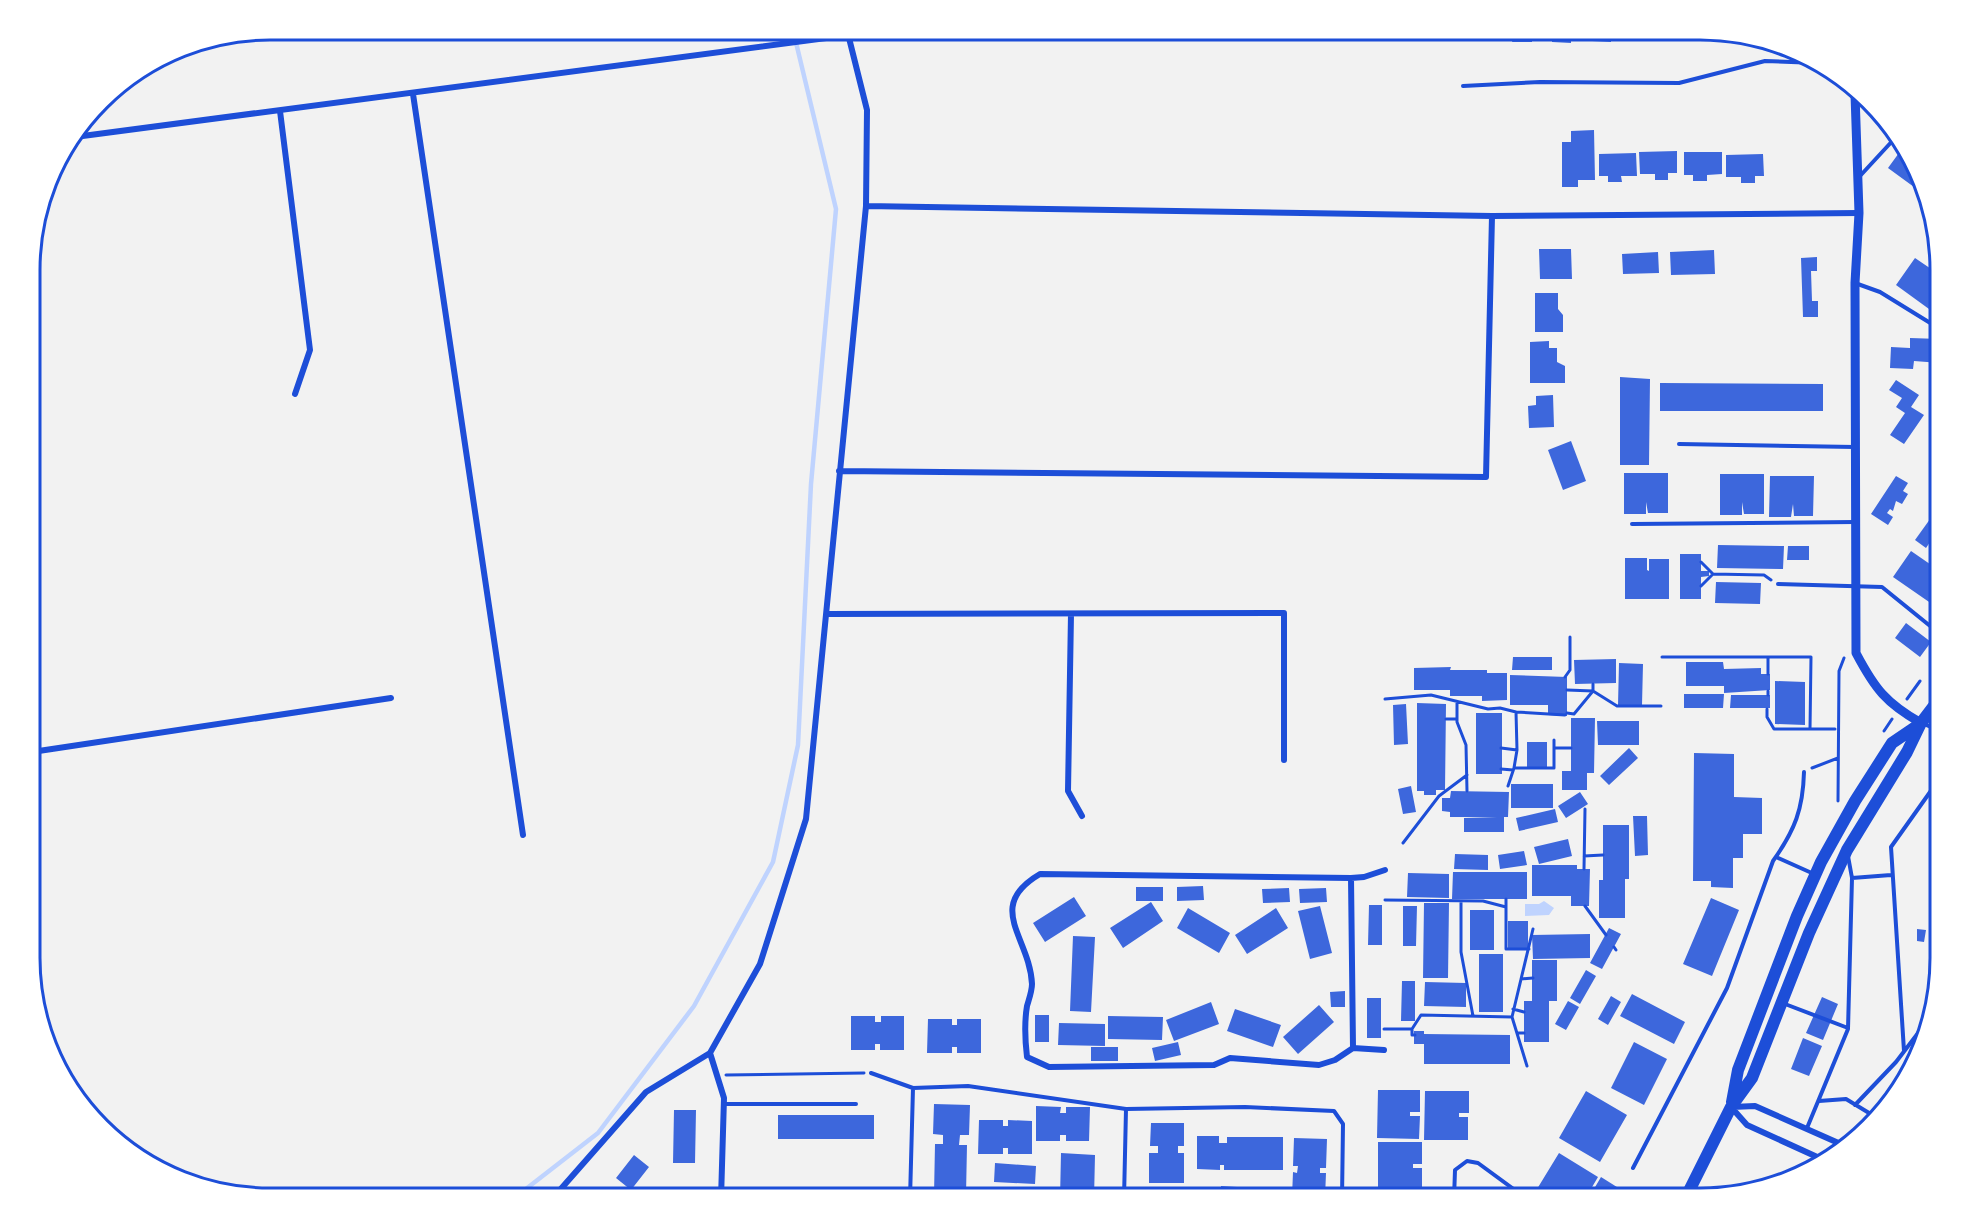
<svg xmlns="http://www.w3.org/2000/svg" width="1970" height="1229" font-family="Rubik,sans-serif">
  <rect width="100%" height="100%" fill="#f2f2f2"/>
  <!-- water -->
  <path fill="#bfd3fe" d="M1544,901L1554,908L1549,915L1525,916V904H1539Z"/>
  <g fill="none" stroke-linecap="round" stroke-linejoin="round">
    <!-- stream -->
    <path stroke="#bfd3fe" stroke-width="4.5" d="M513,1199L598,1133L694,1006L773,862L798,745L811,484L836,209L793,30"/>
  </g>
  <!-- building -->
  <path fill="#3d67dc" d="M1393,30H1429V37H1420V40H1401V37H1393Z
    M1432,30H1468V37H1459V41L1440,40V37H1432Z
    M1505,30H1541V39H1532V42H1512L1513,39H1505Z
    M1544,30H1581V39H1571V43L1552,42V39H1544Z
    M1584,30H1620V38H1611V42L1592,41V38H1584Z
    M1594,130L1595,180H1578V187H1562V142H1571V131Z
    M1904,146L1908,150L1917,182L1914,187L1888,168Z
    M1677,151V173H1668V180H1655V174H1640L1639,152Z
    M1684,152H1722V174L1707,175V181H1693V175H1684Z
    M1636,153L1637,176H1621L1622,182H1608V176H1599V154Z
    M1763,154L1764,176H1755V183H1741V177H1726V155Z
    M1539,249H1571L1572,279H1540Z
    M1714,250L1715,274L1671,275L1670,252Z
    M1658,252L1659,273L1623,274L1622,254Z
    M1817,257V271H1811L1812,301H1818V317H1803L1801,258Z
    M1915,258L1940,275V317L1896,285Z
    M1535,293H1558V309L1563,315V332H1535Z
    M1910,338L1940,339V363L1914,361L1913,369L1890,368L1891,347L1910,348Z
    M1549,341V348H1557V362L1565,366V383H1530V342Z
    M1620,377L1650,379L1649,465H1620Z
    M1896,380L1919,395L1911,407L1924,415L1904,444L1890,435L1905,413L1896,407L1902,398L1889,390Z
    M1660,383L1823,384V411H1660Z
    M1553,395L1554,427L1529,428L1528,406L1536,405V396Z
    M1571,441L1586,481L1563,490L1548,450Z
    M1624,473H1668V513H1648L1646,502V514H1624Z
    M1720,474H1764V514H1744L1742,502V515H1720Z
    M1770,476H1814L1813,516H1794L1793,504L1791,517H1769Z
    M1896,476L1908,483L1903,491L1908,494L1902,504L1896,501L1893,511L1890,509L1887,513L1893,517L1888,525L1871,514Z
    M1940,496V527L1926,548L1915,540L1938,508L1933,504Z
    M1718,545L1784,546L1783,569L1717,568Z
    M1788,546H1809V560H1787Z
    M1911,551L1940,571V593L1932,604L1893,577Z
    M1680,554H1701V571H1709V576L1701,577V599H1680Z
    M1625,558H1647V570L1649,571V559H1669V599H1625Z
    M1716,582L1761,583L1760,604L1715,603Z
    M1906,623L1931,642L1920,657L1895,638Z
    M1513,657H1552V670H1512Z
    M1616,659V683L1575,684L1574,660Z
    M1686,662H1723L1724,669L1761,668V674H1770V690L1724,693V686H1686Z
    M1619,663L1643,664L1642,705H1618Z
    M1451,667L1450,670H1487V673H1507V700L1482,701V696H1450V690H1414V668Z
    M1510,675L1567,677V716L1548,715V705H1510Z
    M1775,681L1805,682V725L1775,724Z
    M1684,694H1724L1723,708H1684Z
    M1731,695H1770V708H1730Z
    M1417,703L1446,704L1445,790H1436V795H1424V791H1417Z
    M1406,704L1408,744L1394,745L1393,705Z
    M1476,713H1502V774H1476Z
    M1571,718H1595L1594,773H1587V790H1562V771H1571Z
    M1597,721H1639V745H1598Z
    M1527,742H1547V767H1527Z
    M1629,748L1638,758L1609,785L1600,776Z
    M1694,753L1734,754V797L1762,798V834H1743V858H1733V888L1711,887V881H1693Z
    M1511,784H1553V808H1511Z
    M1411,786L1416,812L1403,814L1398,789Z
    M1451,791L1509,792L1508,817H1504V832H1464V818L1497,817H1450V812L1442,811V798H1450Z
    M1580,792L1588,804L1566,818L1558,806Z
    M1555,809L1558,822L1519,831L1516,818Z
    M1633,816H1647L1648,855L1635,856Z
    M1603,825H1629V879H1625V918H1599V880H1603Z
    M1568,839L1572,856L1539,864L1534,847Z
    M1524,851L1527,865L1500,869L1498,855Z
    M1455,854L1488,855V870L1454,869Z
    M1532,865H1577V869H1590L1589,906H1571V896H1532Z
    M1453,872H1527V899H1452Z
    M1408,873L1449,874V898L1407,897Z
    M1203,886L1204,900L1177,901V887Z
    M1136,887H1163V901H1136Z
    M1289,888L1290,902L1263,903L1262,889Z
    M1326,888L1327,902L1300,903L1299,889Z
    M1074,897L1086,916L1045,942L1033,923Z
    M1711,898L1739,910L1712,976L1683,964Z
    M1151,902L1163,921L1123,948L1110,928Z
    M1424,903H1449L1448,978H1423Z
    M1369,905H1382V945H1368Z
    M1320,906L1332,953L1310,959L1298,911Z
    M1403,906H1417L1416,946H1403Z
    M1188,908L1230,933L1219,953L1177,928Z
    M1276,908L1288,928L1247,954L1235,935Z
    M1470,910H1494V950H1470Z
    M1508,921H1528V948H1508Z
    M1609,928L1621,934L1602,969L1590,963Z
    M1917,929L1926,930L1924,942L1917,941Z
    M1590,934V958L1533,959L1532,935Z
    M1073,936L1095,937L1091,1012L1070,1011Z
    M1479,954H1503V1012H1479Z
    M1532,960H1557V1001H1549V1042H1524V1001H1532Z
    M1586,970L1596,976L1580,1004L1570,998Z
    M1402,981H1415V1021H1401Z
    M1425,982L1466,983V1007L1424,1006Z
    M1345,991V1007H1331L1330,992Z
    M1632,994L1685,1022L1674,1044L1620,1016Z
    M1611,996L1621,1002L1608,1025L1598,1019Z
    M1822,997L1838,1004L1823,1040L1806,1033Z
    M1367,998H1381V1038H1367Z
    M1568,1001L1579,1007L1566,1030L1555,1024Z
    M1211,1002L1219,1024L1174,1041L1166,1020Z
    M1319,1005L1334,1022L1298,1054L1283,1037Z
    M1235,1009L1281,1025L1273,1047L1227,1031Z
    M1035,1015H1049V1042H1035Z
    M851,1016H875V1022H881V1016H904V1050H880V1044H875V1050H851Z
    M1108,1016L1163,1017L1162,1040L1108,1039Z
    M928,1019H952V1025H957V1019H981V1053H957V1047H952V1053H927Z
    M1059,1023L1105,1024V1046L1058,1045Z
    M1414,1031H1424V1034L1510,1035V1064H1424V1044H1414Z
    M1803,1038L1822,1046L1809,1076L1791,1069Z
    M1178,1042L1181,1055L1155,1061L1152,1048Z
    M1634,1042L1667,1059L1644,1105L1611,1088Z
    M1091,1047H1118V1061H1091Z
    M1378,1090H1420V1112H1410V1116H1420L1419,1139L1377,1138Z
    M1425,1091H1469V1113H1459V1117H1468V1140H1424Z
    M1586,1091L1627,1115L1600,1162L1559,1138Z
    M934,1104L970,1105L969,1135H960L959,1145H967L966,1195H958V1199H942V1195H934L935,1144H943V1135L933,1134Z
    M1036,1106L1061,1107L1060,1113H1066V1107H1090L1089,1141H1066V1135H1060V1141H1036Z
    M674,1110H696L695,1163H673Z
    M778,1115H874V1139H778Z
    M979,1120H1003V1126H1008V1120L1032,1121V1154H1008V1148H1003V1154H978Z
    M1151,1123H1184V1146H1178V1153H1184V1183H1149V1153H1158V1146H1150Z
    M1197,1136H1219V1143H1227V1137H1283V1170H1224V1165H1220V1170L1197,1169Z
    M1294,1138L1327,1139L1326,1168H1320V1173H1326L1325,1198L1292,1197L1293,1172L1297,1173L1298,1166H1293Z
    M1378,1142H1422V1164H1413V1168H1422V1191H1378Z
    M1061,1153L1095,1155L1094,1199H1060Z
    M1559,1153L1598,1177L1585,1199H1560L1563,1193L1560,1192L1556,1199H1553L1537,1189Z
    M634,1155L649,1167L631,1190L616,1178Z
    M995,1163L1036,1166L1035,1184L994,1182Z
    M1601,1177L1636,1199H1588Z
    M1221,1186L1237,1187V1199L1221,1198Z
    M1261,1187L1284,1188L1283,1199H1260Z
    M1373,1195H1417V1199H1373Z"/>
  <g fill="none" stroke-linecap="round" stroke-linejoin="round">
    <!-- path -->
    <path stroke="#1d4ed8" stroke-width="3" d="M1701,562L1713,574L1764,575L1771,580
      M1701,586L1713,574
      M1662,657H1768
      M1768,674V657H1811L1810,729
      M1565,677L1570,670V637
      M1567,690L1593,691L1617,706H1661
      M1768,695V691
      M1385,699L1431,695L1488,709L1500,708L1516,712L1517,750L1514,768H1554V740
      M1907,699L1920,681
      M1457,702V722L1466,745L1467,791
      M1767,709V717L1774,729H1835
      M1516,712L1565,715
      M1567,713L1574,714L1593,691V684
      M1446,719H1457
      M1884,731L1892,719
      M1501,748L1517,750
      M1554,748H1571
      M1812,768L1838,758
      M1501,769L1513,770
      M1508,786L1514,768
      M1838,801L1839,671L1844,658
      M1403,843L1439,796L1467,775
      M1584,856L1603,855
      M1584,869L1585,809
      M1385,900L1483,901L1506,907V899
      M1461,902V952L1473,1016
      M1585,906L1606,935
      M1506,907V949H1529
      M1614,947L1616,950
      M1521,979L1533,978
      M1513,1009L1524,1012
      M1384,1029H1412L1421,1015L1512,1017
      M1412,1029V1035H1415
      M1517,1033H1524
      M1527,1066L1512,1017L1533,929
      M726,1075L864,1073"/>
    <!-- service -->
    <path stroke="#1d4ed8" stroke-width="4" d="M1463,86L1540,82L1679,83L1765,61L1817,63
      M1860,176L1896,137
      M1855,283L1880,292L1940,329
      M1679,444L1855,447
      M1632,524L1855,522
      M1778,584L1882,587L1940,634
      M1924,724L1940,731
      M1776,857L1814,874
      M1852,878L1891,875
      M1785,1004L1848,1028
      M1904,1051L1891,847L1940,778
      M871,1073L913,1088
      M1819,1101L1846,1099L1874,1116
      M724,1104H856
      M1855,1105L1896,1062L1931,1016
      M1807,1128L1848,1029L1852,878L1848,856
      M1633,1168L1727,988L1773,861C1795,830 1803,809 1804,772
      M910,1199L913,1088L968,1086L1126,1109L1245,1107L1334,1111L1343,1124L1342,1199
      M1124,1199L1126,1109
      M1454,1199L1455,1170L1467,1161L1478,1163L1527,1199"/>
    <!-- minor -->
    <path stroke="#1d4ed8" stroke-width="6" d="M1160,30L1166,33L1229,30
      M413,94L523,835
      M280,111L310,350L295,394
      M75,137L849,35
      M866,206L1492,216L1859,213
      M839,471L1486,477L1492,216
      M827,614L1284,613V760
      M1071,614L1068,791L1082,816
      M32,752L391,698
      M1351,878L1353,1048L1335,1060L1319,1065L1230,1058L1214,1065L1049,1067L1027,1057C1025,1040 1024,1024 1027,1006C1029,999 1032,991 1032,984C1030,937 984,907 1040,874L1351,878L1364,877L1385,870
      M1353,1048L1384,1050
      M710,1053L724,1098L721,1199
      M1731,1107L1747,1125L1826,1161
      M1732,1107L1755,1106L1843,1145
      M552,1199L646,1092L710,1053L760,964L806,819L866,206L867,110L847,30"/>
    <!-- tertiary -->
    <path stroke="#1d4ed8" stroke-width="9" d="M1855,94L1859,213L1855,283L1856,653C1875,689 1886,703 1921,723"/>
    <!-- primary -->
    <path stroke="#1d4ed8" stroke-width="12" d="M1732,1102L1738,1070L1797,916L1821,862L1855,801L1892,743L1920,724
      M1685,1199L1731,1107L1752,1078L1809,933L1847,850L1907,752L1921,723L1940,698"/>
  </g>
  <!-- crop -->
  <path d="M0 0H1970V1229H0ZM270 40H1700A230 230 0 0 1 1930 270V958A230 230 0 0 1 1700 1188H270A230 230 0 0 1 40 958V270A230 230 0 0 1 270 40Z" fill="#fff" fill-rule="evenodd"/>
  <path fill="none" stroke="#1d4ed8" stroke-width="3" d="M270 40H1700A230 230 0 0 1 1930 270V958A230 230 0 0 1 1700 1188H270A230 230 0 0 1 40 958V270A230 230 0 0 1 270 40Z"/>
</svg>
